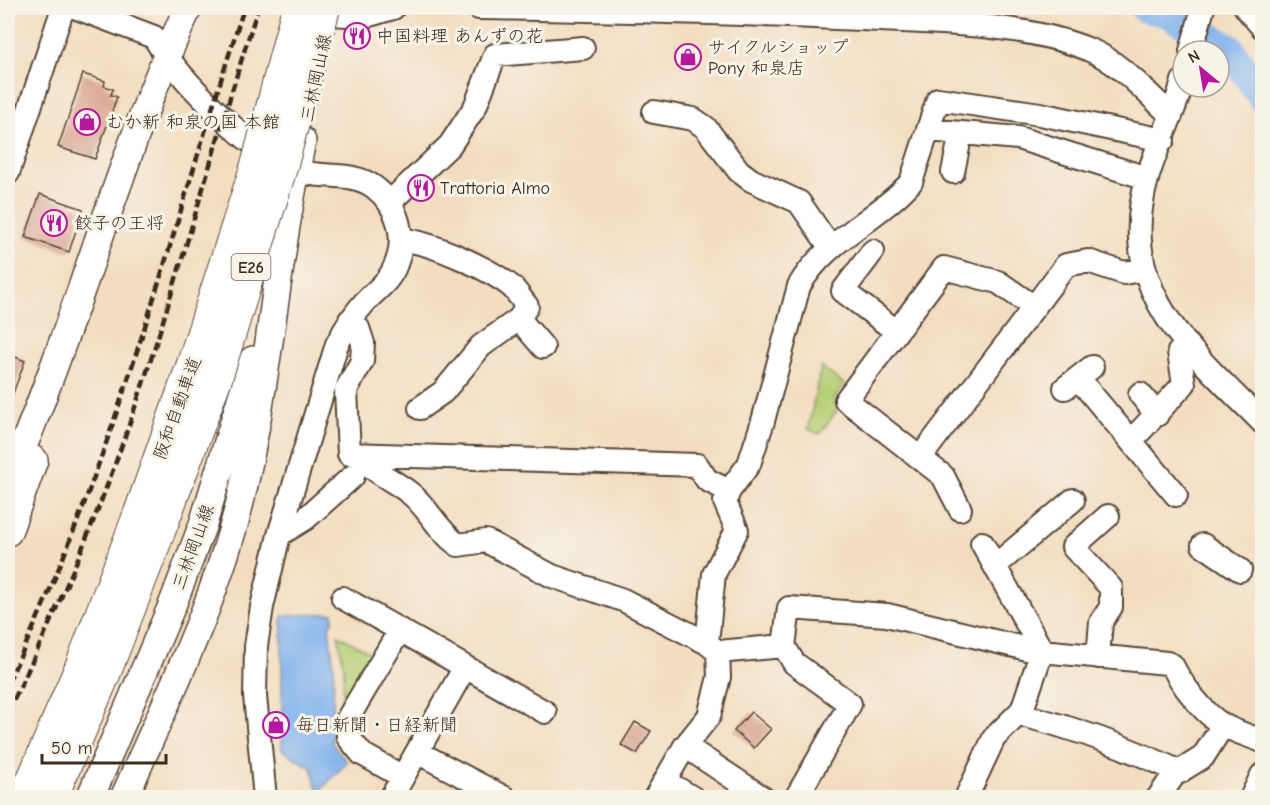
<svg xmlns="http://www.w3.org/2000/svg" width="1270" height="805" font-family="'Comic Neue','Klee One',sans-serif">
  <rect width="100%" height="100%" fill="#f7f3e8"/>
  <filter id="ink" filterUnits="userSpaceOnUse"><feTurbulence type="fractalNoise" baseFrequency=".0167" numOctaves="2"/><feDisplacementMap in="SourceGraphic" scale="12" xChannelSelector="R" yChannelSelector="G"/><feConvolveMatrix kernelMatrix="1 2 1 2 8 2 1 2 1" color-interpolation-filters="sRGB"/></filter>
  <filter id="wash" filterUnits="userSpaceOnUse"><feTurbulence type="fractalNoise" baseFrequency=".008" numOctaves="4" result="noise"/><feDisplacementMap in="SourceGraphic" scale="24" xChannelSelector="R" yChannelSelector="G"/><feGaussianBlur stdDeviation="1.35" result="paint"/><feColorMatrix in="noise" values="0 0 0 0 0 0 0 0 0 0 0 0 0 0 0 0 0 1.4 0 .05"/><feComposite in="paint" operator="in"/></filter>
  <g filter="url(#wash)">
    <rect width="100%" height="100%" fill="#f3ddc0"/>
    <!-- green -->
    <path fill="#b5d076" stroke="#787d4a" stroke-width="1.5" d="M821,367L844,384L833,401L840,406L820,434L808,429Z
      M338,635L376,656L342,714L344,668Z"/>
    <!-- water -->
    <path fill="#81b2ed" stroke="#5e6e86" stroke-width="1.5" d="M333,613V622L329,626L334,669L332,743L347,762L318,793L312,768L282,750V616Z"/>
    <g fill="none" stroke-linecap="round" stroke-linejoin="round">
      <!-- river -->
      <path stroke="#81b2ed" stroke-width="30" d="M1145,8L1166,12L1230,49L1262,97"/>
    </g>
    <g id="blocks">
      <!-- building -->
      <path fill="#d9a592" d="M83,74L105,81L104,86L113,89L111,95L117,97L95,159L58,147Z
        M40,194L83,209L69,252L25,237Z
        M8,354L25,361L9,404H8Z
        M751,712L771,729L754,748L734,731Z
        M635,722L651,731L637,754L621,745Z"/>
    </g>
  </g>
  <g filter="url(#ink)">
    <use href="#blocks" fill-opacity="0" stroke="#574536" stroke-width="1.5"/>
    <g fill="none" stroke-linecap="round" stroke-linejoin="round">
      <defs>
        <path id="minor" d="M77,8L154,37C178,78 250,151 295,170C320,180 352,170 374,187C398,205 407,237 396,264C390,281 376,290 365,302C353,315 345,329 337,344L279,535L262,607L256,646L255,696L265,798
          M479,8C607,10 734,13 861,19C934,23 1022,22 1090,50C1121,63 1146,93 1171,115
          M1246,8L1262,27
          M330,14L366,16L393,8
          M1191,51L1203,8
          M1183,81C1174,115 1156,146 1147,179C1115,292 1192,351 1262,422
          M654,112L693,119L705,127L739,171L751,180L799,202L830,247
          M928,130L1018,138L1147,178
          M953,172L961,133
          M8,173L63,8
          M390,202L450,145L475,107L495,55L583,48
          M403,240C431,242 490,269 512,287C517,292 522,300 527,306L519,319L481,346L443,392L420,408
          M873,251L843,291L896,331
          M519,319L543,347
          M350,320L358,328L363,343L362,361L346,390L349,454L697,465L707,480L729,491
          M1078,378L1176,495
          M1065,388L1092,367
          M1140,394L1157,415
          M1131,441L1184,384L1179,352L1186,345
          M360,455C373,473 394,480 411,494C430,510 437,530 458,545L486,541L552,576L623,600L707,643L718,652L784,646
          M920,458L1066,265L1088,261L1124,273L1145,269
          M960,509L943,476L846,400L944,268L998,282L1034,307
          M279,535L305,519L353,476
          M1203,545L1240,570
          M996,565L1073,500
          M343,598L545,712
          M400,630L348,718V737L362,754L403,777
          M707,643L714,574L737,530L725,502L729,491L749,464L763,421L799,286C826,239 876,221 911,182L938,99L1040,114L1163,140
          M1098,657L1101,622L1111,607V588L1073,547L1108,516
          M1018,714C1075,728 1127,747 1180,772
          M685,746L763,798
          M417,752L505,798
          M665,781L693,798
          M391,798L465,667
          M655,798L685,746L709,716L719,677L718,652
          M796,798L850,704L794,663L784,646L789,608L887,615L1031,650L1167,663L1172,665C1182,685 1204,714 1223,725C1235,732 1250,736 1262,741
          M966,798L994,738L1022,710L1042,651L982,543
          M1158,798L1174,775L1203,757L1223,725
          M1251,798L1262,775"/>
        <path id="major" d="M8,482C76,327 117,161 188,8
          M8,532L34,460
          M90,798L173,603L203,524L253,360
          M124,798C167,700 216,601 241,498C269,380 276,259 302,141"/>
        <path id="highway" d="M25,798L81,667L140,513
          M51,798L103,677L163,521"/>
      </defs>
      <!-- minor casing -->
      <use href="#minor" stroke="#574536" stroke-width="26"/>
      <!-- major casing -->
      <use href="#major" stroke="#574536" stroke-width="30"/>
      <!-- highway casing -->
      <use href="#highway" stroke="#574536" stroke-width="34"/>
      <!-- minor -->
      <use href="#minor" stroke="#fff" stroke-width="22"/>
      <!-- major -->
      <use href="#major" stroke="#fff" stroke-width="27"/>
      <!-- highway -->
      <use href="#highway" stroke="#fff" stroke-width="32"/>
      <!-- rail -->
      <path stroke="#3b2a1e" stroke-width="4.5" stroke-dasharray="9 4.5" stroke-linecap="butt" d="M8,682C113,467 170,234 244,8
        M8,712C40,646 71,578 98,509C162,346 204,174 258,8"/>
      <defs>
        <path id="highway-bridge" d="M140,513L193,364L258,162L298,8
          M163,521L216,378L280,171L324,8"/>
      </defs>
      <!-- highway-bridge casing -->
      <use href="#highway-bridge" stroke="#574536" stroke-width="34" stroke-linecap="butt"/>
      <!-- highway-bridge -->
      <use href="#highway-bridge" stroke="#fff" stroke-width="32"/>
    </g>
  </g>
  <!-- icons -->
  <defs>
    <symbol id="restaurant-ring" viewBox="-11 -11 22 22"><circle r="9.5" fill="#f7f3e8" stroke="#b5179e" stroke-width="1.5"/><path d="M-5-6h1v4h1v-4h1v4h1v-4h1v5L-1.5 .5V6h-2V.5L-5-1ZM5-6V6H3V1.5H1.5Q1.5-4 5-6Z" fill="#b5179e"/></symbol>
    <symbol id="shop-ring" viewBox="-11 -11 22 22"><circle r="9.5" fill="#f7f3e8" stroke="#b5179e" stroke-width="1.5"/><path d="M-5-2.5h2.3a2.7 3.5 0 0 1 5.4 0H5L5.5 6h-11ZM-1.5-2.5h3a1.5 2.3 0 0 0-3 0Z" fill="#b5179e"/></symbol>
  </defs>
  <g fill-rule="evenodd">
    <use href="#restaurant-ring" x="342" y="21" width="30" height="30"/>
    <use href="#shop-ring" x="673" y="42" width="30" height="30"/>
    <use href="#shop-ring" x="72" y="107" width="30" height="30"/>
    <use href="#restaurant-ring" x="406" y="173" width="30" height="30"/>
    <use href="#restaurant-ring" x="39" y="208" width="30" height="30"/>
    <use href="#shop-ring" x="261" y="710" width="30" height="30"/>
  </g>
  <g text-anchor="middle" stroke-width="6" stroke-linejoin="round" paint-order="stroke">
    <!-- shield labels -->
    <rect fill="#f7f3e8" stroke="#73665b" stroke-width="1.5" x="231.5" y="254" width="39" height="26" rx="4.5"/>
    <g font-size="16" font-weight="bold" fill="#3b2a1e">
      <text x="251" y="273">E26</text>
    </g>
    <!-- poi labels -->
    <g font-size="18" fill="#3b2a1e" stroke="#f7f3e8" text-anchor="start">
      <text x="376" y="42">中国料理 あんずの花</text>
      <text x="708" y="53">サイクルショップ<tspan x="708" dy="21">Pony 和泉店</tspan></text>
      <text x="106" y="128">むか新 和泉の国 本館</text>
      <text x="440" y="194">Trattoria Almo</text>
      <text x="74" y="229">餃子の王将</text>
      <text x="296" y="731">毎日新聞・日経新聞</text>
    </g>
    <!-- street labels -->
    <g font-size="18" fill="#3b2a1e" stroke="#f7f3e8">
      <text transform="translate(316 78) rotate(-78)" y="6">三林岡山線</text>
      <text transform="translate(177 408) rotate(-70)" y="6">阪和自動車道</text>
      <text transform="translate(193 547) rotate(-70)" y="6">三林岡山線</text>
    </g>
  </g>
  <!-- margin -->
  <rect width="1270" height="805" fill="none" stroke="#f7f3e8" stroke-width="30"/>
  <!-- north arrow -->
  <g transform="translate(1201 69) rotate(330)"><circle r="28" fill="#f7f3e8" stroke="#aca397" stroke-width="1.5"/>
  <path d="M0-4.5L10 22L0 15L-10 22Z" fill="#b5179e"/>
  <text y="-9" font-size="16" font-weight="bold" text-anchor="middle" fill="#3b2a1e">N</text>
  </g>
  <!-- scale -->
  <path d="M42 754v9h124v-9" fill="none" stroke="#3b2a1e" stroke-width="3"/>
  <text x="51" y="754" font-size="18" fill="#3b2a1e" stroke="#f7f3e8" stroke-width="4.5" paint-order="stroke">50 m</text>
</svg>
